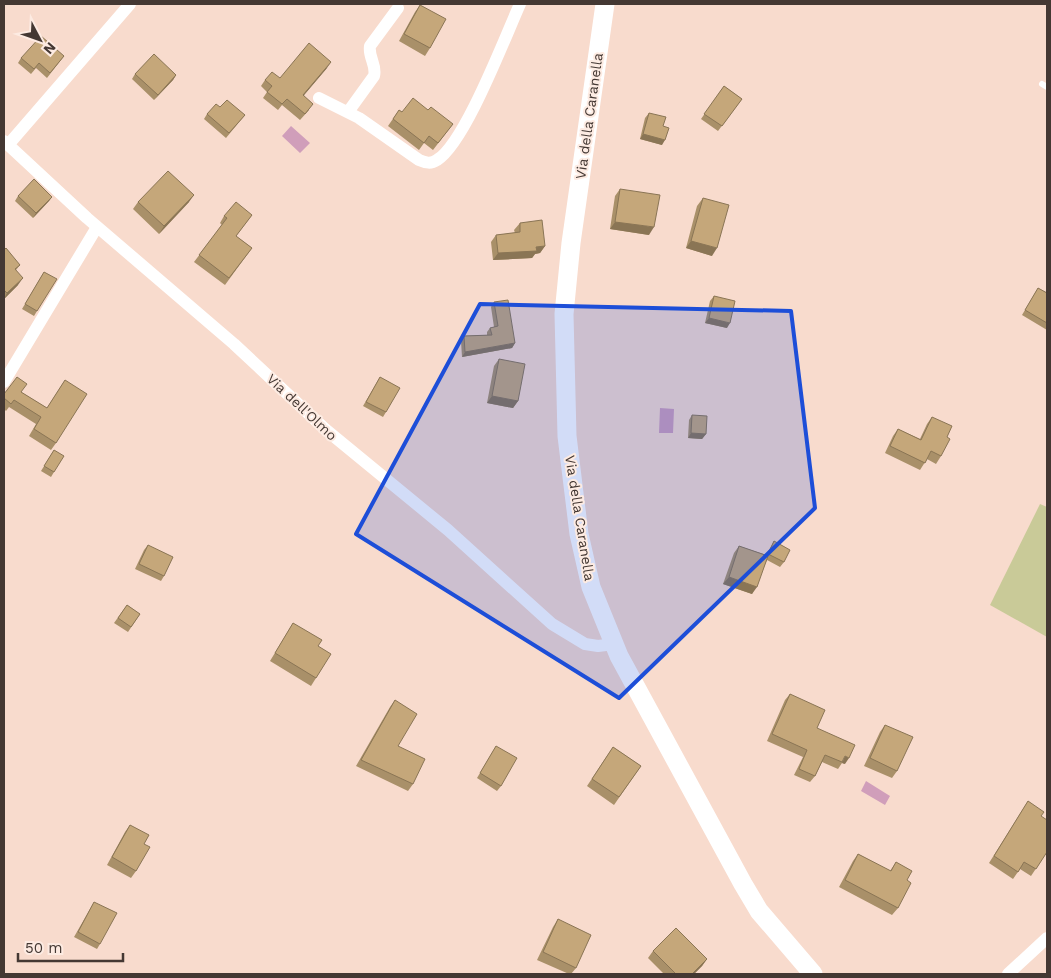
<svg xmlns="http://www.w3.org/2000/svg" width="1051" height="978" font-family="'Work Sans',sans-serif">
  <rect width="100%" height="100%" fill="#f8dbcd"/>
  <!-- garden -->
  <path fill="#c9ca98" d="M1040,504L1047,507V637L990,605Z"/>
  <!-- water -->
  <path fill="#d09eba" d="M291,126L310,143L300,153L282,136Z
    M660,408L674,409L673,433H659Z
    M866,781L890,796L885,805L861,791Z"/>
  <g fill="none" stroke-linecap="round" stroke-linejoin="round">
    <!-- service -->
    <path stroke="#fff" stroke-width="6" d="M1042,84L1047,87"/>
    <!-- minor -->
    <path stroke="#fff" stroke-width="12" d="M319,98L359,118L419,160C426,163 431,164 437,160C465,143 505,37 520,4
      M348,112L374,76C377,65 368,57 370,46L398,8
      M4,141L87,218L234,344L325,429L448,530L552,624L585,644L598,646L614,644
      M8,145L130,4
      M4,382L97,227
      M1008,974L1047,938"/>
    <!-- secondary -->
    <path stroke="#fff" stroke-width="19" d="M605,4L571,243L564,314L567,436L579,534L591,587L619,656L743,884L759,911L813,974"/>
  </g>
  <!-- wall -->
  <path fill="#a99069" d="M420,5L430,48L425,56L399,41L415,12Z
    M64,56L47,78L36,68L31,74L18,63L21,58Z
    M327,68L304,95L309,110L300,120L282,105L278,110L263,98L267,92L261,86L265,80L280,78Z
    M135,74L176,75L173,80L154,100L132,79Z
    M724,86L742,99L718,131L701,119Z
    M220,107L245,115L226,138L204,119L207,114Z
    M399,110L402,112L428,110L453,124L433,150L424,143L419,150L388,126Z
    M649,113L663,126L662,145L640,139L645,118Z
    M620,189L649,235L610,229L615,196Z
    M18,196L52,197L49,201L33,218L15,201Z
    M703,198L712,256L686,248L697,206Z
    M138,202H189L159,234L133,209Z
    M252,215L236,236L252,248L225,285L194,262L222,225L220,223L224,216Z
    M520,223L545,246L540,253L535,254L532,258L493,260L491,242L496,235L515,233L514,230Z
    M4,250L20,265L16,270L18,285L4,299Z
    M44,272L37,311L34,316L22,309Z
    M1038,288L1047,293V330L1022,315Z
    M714,296L727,328L705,323L710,301Z
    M494,302L515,343L512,348L462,357L461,341L464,336L487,335V332L490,328L494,327L491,307Z
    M499,359L518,401L513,408L487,403L494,366Z
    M380,377L386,412L383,417L363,406Z
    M65,380L56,443L51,450L29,436L36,424L9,407L6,411L4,409V394L21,392L47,408Z
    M692,415L706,434L702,439L688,438L689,420Z
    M932,417L947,437L941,456L936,464L927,459L920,470L885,453L893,436L898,429L920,439L927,424Z
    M54,450V472L51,477L41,471Z
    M774,541L784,562L780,567L767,560L752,594L723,584L734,553L739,546L766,555Z
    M148,545L164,576L161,581L135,569L144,550Z
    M127,605L140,614L128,632L114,623Z
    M293,623L318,646L316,678L311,686L270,661Z
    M790,694L845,764L842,763L838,769L822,762L815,776L810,782L794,775L803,757L767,741L785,700Z
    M395,700L398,746L413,784L408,791L356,766L390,707Z
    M885,725L897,771L892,778L864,766L880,732Z
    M496,746L501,786L497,791L477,778Z
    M613,747L641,766L614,805L587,786Z
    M1028,801L1041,816L1047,852L1031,876L1020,869L1013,879L989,863Z
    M130,825L144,844L136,871L131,878L107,865L125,832Z
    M858,854L890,871L896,862L907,880L898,908L892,915L839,887L853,861Z
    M94,902L100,944L97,949L74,937Z
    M558,919L576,968L571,974H569L537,960L553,927Z
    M653,951L707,959L702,966L694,974H664L648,958Z"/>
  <!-- shaded-wall -->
  <path fill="#8a7555" d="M331,62L327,68L299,101L303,95Z
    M176,75L173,80L154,100L158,95Z
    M643,134L665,140L662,145L640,139Z
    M194,195L189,202L159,234L164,226Z
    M52,197L49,201L33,218L36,213Z
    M615,222L654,227L649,235L610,229Z
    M691,241L717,248L712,256L686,248Z
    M545,246L540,253L535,254L532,258L493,260L498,253Z
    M23,278L18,285L4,299L7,293Z
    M709,318L730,323L727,328L705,323Z
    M515,343L512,348L462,357L465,352Z
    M492,396L518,401L513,408L487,403Z
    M691,433L706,434L702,439L688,438Z
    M729,577L757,587L752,594L723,584Z
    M845,756L849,758L845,764L842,763Z
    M707,959L702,966L694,974H692Z"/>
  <!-- building -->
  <path fill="#c5a77a" stroke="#8a7555" d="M420,5L446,19L430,48L404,34Z
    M41,36L64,56L50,73L39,63L34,69L21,58Z
    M309,43L331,62L303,95L313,104L305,114L287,99L282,104L267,92L272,86L265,80L272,72L280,78Z
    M154,54L176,75L158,95L135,74Z
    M724,86L742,99L722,126L704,114Z
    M413,98L428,110L431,107L453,124L438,143L429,136L424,143L393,119L399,110L402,112Z
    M227,100L245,115L229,133L207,114L216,104L220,107Z
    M649,113L666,117L663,126L669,128L665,140L643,134Z
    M168,171L194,195L164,226L138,202Z
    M34,179L52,197L36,213L18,196Z
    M620,189L660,195L654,227L615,222Z
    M703,198L729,205L717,248L691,241Z
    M236,202L252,215L236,236L252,248L229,278L199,255L227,218L224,216Z
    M542,220L545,246L536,247L537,251L498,253L496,235L520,232V223Z
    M6,248L20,265L15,269L23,278L7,293L4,290V250Z
    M44,272L57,279L37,311L25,304Z
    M1038,288L1047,293V323L1025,310Z
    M714,296L735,301L730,323L709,318Z
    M508,300L515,343L465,352L464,336L492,335L490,328L498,326L494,302Z
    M499,359L525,364L518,401L492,396Z
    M17,377L27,384L21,392L47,408L65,380L87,394L56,443L34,429L41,417L14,400L11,404L4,398V394Z
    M380,377L400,388L386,412L366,402Z
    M692,415L707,416L706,434L691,433Z
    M932,417L952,426L947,437L950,439L941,456L931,451L925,463L890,446L898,429L921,440Z
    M54,450L64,456L54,472L44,466Z
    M774,541L790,550L784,562L768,554Z
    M148,545L173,557L164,576L139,564Z
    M739,546L768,556L757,587L729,577Z
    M127,605L140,614L131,627L118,618Z
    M293,623L322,640L318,646L331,654L316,678L275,653Z
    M790,694L825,710L817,728L855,745L849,758L845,756L842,762L825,755L815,776L799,769L807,750L772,734Z
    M395,700L417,714L398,746L425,759L413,784L361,760Z
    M885,725L913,737L897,771L870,758Z
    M496,746L517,758L501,786L480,773Z
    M613,747L641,766L619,797L592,779Z
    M1028,801L1044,812L1041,816L1047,820V852L1036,869L1024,862L1018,872L994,856Z
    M130,825L149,835L144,844L150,847L136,871L112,857Z
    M858,854L891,871L896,862L912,871L907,880L911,883L898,908L845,880Z
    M94,902L117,913L100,944L78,932Z
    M558,919L591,935L576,968L543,952Z
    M676,928L707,959L692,974H676L653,951Z"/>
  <!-- marked area -->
  <path fill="#1d4ed8" fill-opacity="0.2" stroke="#1d4ed8" stroke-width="4" stroke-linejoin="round" d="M480,304L791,311L815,508L619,698L356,534Z"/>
  <g text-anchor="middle" stroke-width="4" stroke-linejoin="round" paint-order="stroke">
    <!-- street labels -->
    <g font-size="14" fill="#443833" stroke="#fdebe2">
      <text transform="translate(589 116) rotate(-82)" y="5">Via della Caranella</text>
      <text transform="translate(302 407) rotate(43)" y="5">Via dell'Olmo</text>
      <text transform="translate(580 518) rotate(81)" y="5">Via della Caranella</text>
    </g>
  </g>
  <!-- border -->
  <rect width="1051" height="978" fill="none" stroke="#443833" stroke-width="10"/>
  <!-- north arrow -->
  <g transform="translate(40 40) rotate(131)" stroke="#fdebe2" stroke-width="4" paint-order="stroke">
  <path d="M0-4L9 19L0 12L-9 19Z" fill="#443833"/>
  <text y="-8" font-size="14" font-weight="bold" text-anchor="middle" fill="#443833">N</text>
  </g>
  <!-- scale -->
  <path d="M18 953v8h105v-8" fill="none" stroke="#443833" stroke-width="2.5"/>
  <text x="25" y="953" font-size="15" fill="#443833" stroke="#fdebe2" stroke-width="4" paint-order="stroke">50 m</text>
</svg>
